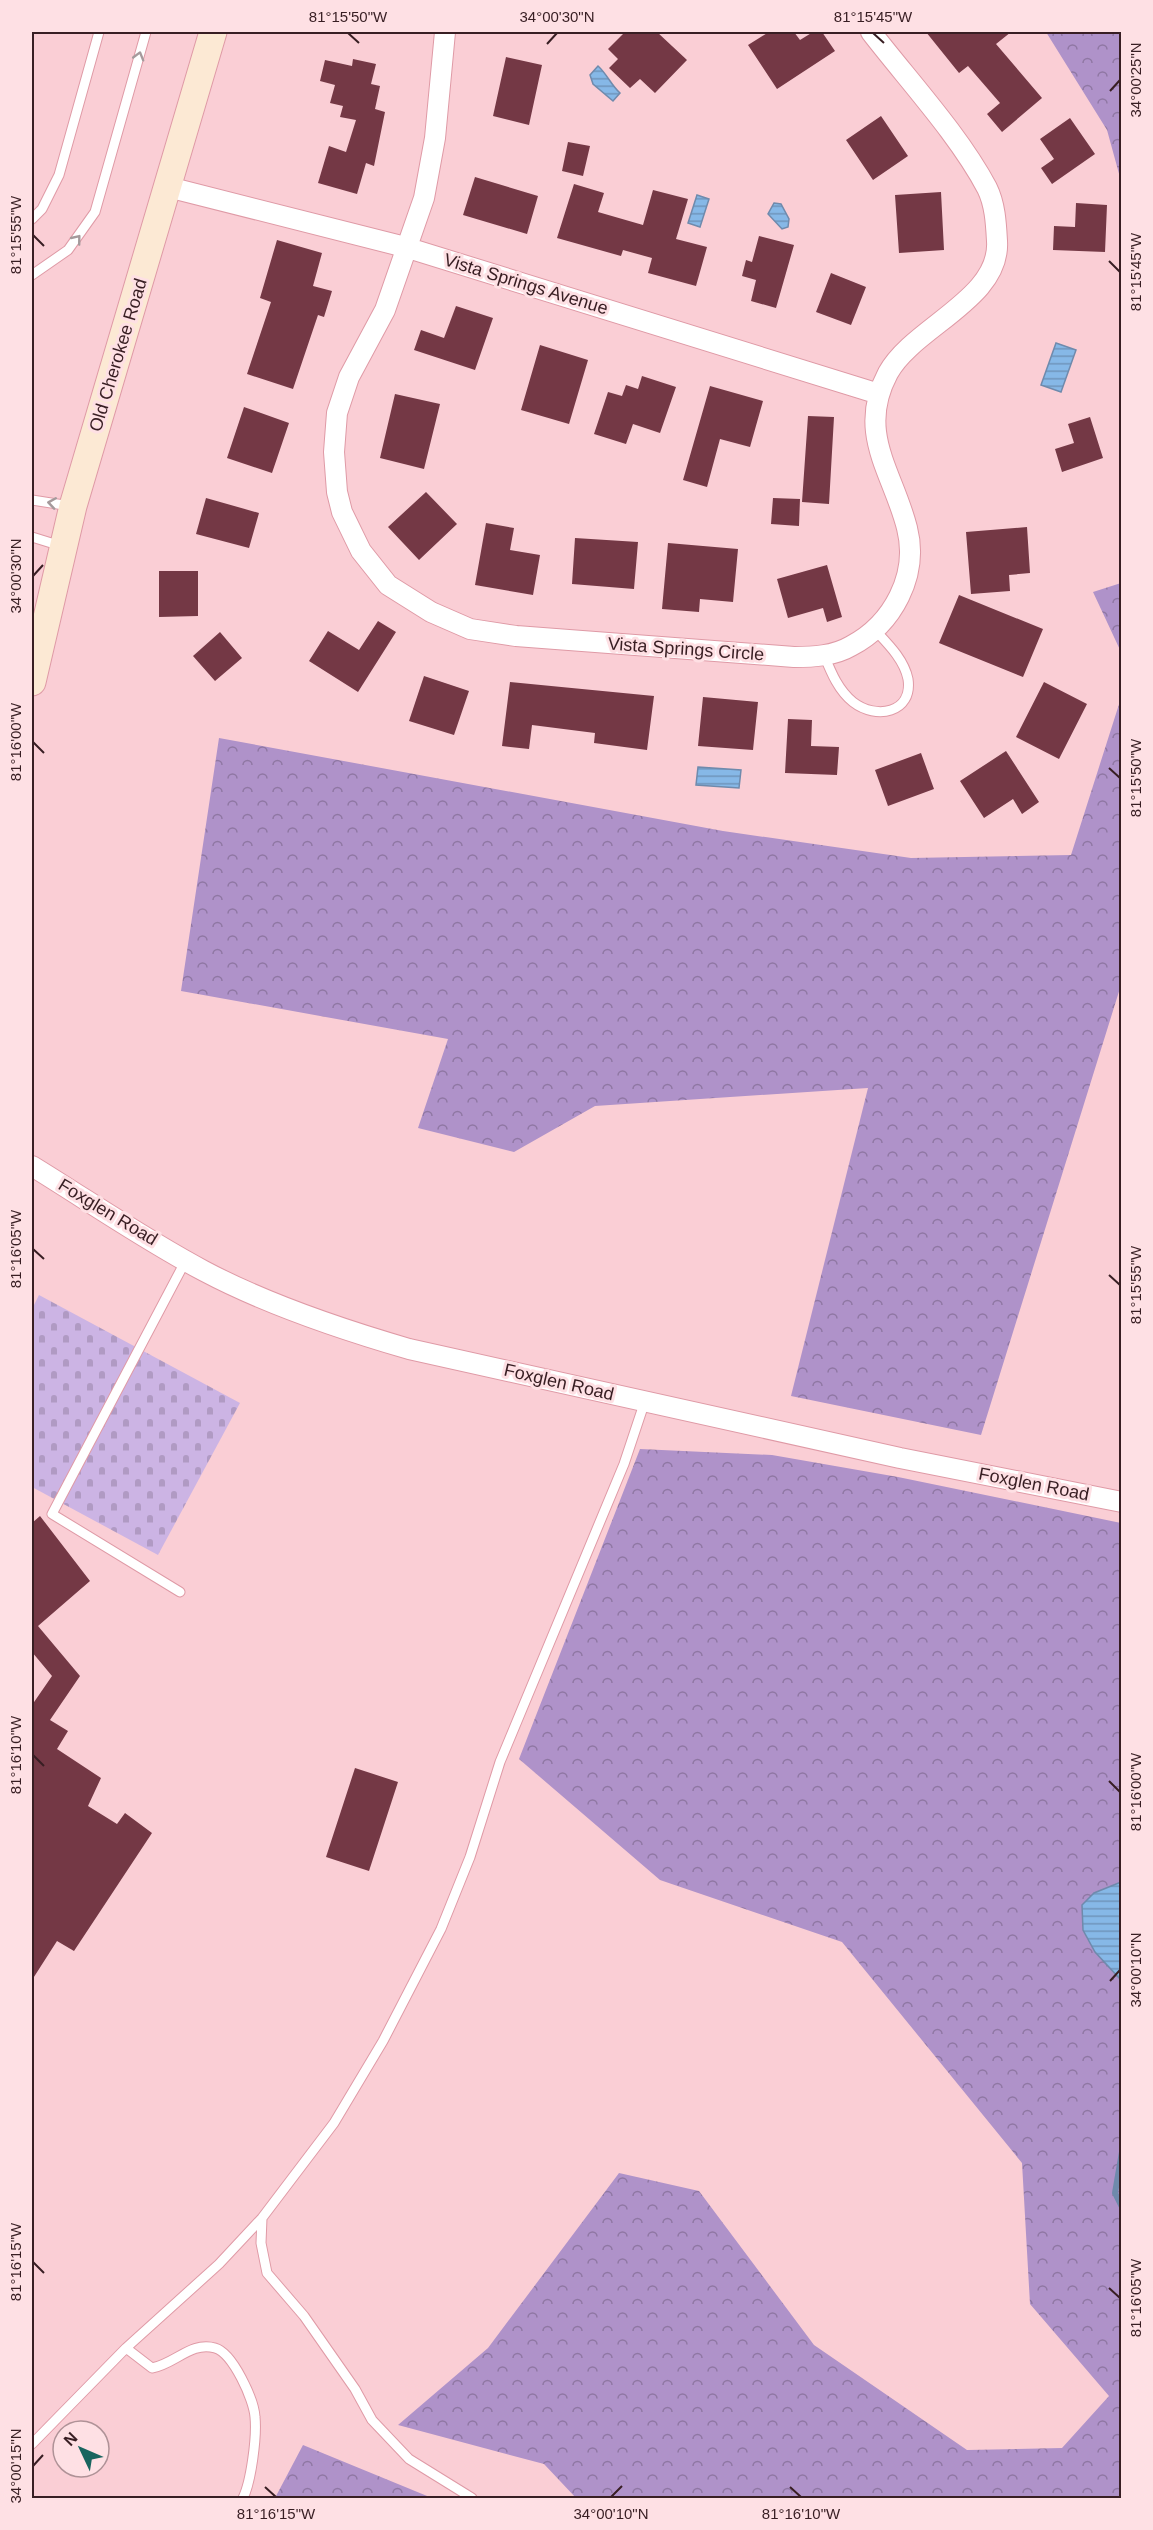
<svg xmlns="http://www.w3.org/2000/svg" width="1153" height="2530" font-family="Helvetica,sans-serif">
  <defs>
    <pattern id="forest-crowns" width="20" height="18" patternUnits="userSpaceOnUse" patternTransform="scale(1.5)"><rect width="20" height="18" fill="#af92c9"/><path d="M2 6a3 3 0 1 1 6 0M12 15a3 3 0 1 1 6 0" fill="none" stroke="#8f77a3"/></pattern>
    <pattern id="cemetery-stones" width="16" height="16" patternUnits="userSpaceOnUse" patternTransform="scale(1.5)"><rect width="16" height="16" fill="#ccb4e4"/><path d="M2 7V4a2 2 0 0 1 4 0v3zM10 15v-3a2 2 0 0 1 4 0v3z" fill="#b09ac3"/></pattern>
    <pattern id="water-rules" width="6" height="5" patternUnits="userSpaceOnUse" patternTransform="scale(1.5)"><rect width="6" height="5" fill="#86b8e7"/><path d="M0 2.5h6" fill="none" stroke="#6f95bb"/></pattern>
  </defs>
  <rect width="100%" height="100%" fill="#faced5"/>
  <!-- forest -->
  <path fill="url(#forest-crowns)" d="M1046,32H1121V181L1107,130Z
    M1121,583H1122L1121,652L1093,592Z
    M1121,698V985L981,1435L791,1396L868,1088L595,1106L514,1152L418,1128L448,1039L181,991L219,738L723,831L911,858L1071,855Z
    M640,1449L772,1455L898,1477L1121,1523V2498H576L544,2464L398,2425L488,2348L619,2173L699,2191L814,2345L967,2450L1062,2448L1109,2396L1030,2304L1022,2163L842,1942L660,1880L519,1759Z
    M303,2445L432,2498H275Z"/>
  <!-- cemetery -->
  <path fill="url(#cemetery-stones)" d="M39,1295L240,1403L158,1555L32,1487V1309Z"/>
  <!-- water -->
  <path fill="url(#water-rules)" stroke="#6f8aac" stroke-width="1.5" d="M598,66C607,74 611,85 620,93L613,101L593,84L590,75Z
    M697,195L709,199L700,227L688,223Z
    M774,203L781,204L789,219L788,227L782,229L768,214Z
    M1056,343L1076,350L1061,392L1041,385Z
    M698,767L741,770L739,788L696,785Z
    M1121,1882H1122L1121,1980L1095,1952L1083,1930L1082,1905L1094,1893Z"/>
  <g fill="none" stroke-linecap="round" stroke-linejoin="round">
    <!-- stream -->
    <path stroke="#6f8aac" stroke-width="6" d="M1122,2152L1115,2193L1122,2207"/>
  </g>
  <!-- building -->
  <path fill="#743845" d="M625,32H657L687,60L655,93L640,79L630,88L609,68L618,59L608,49Z
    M769,32H794L800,40L813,32H822L835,51L777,89L748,45Z
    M926,32H1011L996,44L1042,98L1002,132L987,114L1000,103L968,66L959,73Z
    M506,57L542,65L529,125L493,116Z
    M353,59L376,64L371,84L380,86L375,109L385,112L374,166L366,163L357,194L318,183L329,146L346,152L356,120L340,117L343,106L330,103L335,85L320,81L325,60L352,66Z
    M881,116L908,156L873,180L846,140Z
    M1070,118L1095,154L1052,184L1041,168L1054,159L1040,139Z
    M568,142L590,146L583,176L562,171Z
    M475,177L538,196L527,234L463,215Z
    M574,184L604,193L598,212L643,225L653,190L688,199L676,239L707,247L696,286L648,273L652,258L623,250L621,256L557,238Z
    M941,192L944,250L899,253L895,195Z
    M1076,203L1107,205L1105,252L1053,250L1054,226L1075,227Z
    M759,236L794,245L776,308L751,301L756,280L742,276L746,260L752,262Z
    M277,240L322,253L313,286L332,291L324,317L318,315L293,389L247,374L271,302L260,298Z
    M831,273L866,287L851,325L816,312Z
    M456,306L493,318L475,370L414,350L421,330L444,338Z
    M540,345L588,360L569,424L521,410Z
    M642,376L676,387L660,433L633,424L626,444L594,434L608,392L622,396L626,385L638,389Z
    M710,386L763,401L750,447L720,439L707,487L683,480Z
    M395,394L440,404L424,469L380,458Z
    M244,407L289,423L272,473L227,458Z
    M808,416L834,417L829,504L802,502Z
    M1090,417L1103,458L1062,472L1055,449L1074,443L1068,424Z
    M426,492L457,524L419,560L388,527Z
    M206,498L259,513L249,548L196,534Z
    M773,498L800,499L799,526L771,524Z
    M486,523L514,528L510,550L540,555L533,595L475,585Z
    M1027,527L1030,573L1009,575L1010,591L971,594L966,532Z
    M575,538L638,542L634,589L572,584Z
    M668,543L738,549L733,602L700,599L699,612L662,609Z
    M827,565L842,617L827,622L823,608L788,618L777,579Z
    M159,571H198V616L159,617Z
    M959,595L1043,629L1023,677L939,643Z
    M378,621L396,632L358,692L309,661L328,631L359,650Z
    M220,632L242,658L215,681L193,656Z
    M424,676L469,691L454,735L409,721Z
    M510,682L654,696L647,750L594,743L595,733L532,725L529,749L502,746Z
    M1044,682L1087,704L1059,759L1016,737Z
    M703,697L758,702L753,750L698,746Z
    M788,719L812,720L811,746L839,747L837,775L785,773Z
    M1006,751L1039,802L1022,814L1013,799L984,818L960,781Z
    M921,753L934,789L888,806L875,770Z
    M40,1516L90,1581L38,1626L80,1676L50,1720L68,1731L57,1749L101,1778L88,1806L117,1824L125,1813L152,1833L74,1951L57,1941L32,1980V1705L52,1676L32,1652V1523Z
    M355,1768L398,1782L369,1871L326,1857Z"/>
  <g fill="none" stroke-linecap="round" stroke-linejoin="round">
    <defs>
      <path id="lane" d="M32,219L42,209L59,175L99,32
        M32,275L68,250L95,212L146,32
        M32,500L70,506
        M32,537L61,546
        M824,655C831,672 838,690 853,702C876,720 913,713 908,679C904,659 887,643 874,629
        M180,1592L52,1514L186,1260
        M262,2218L261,2243L267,2273L304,2316L355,2389L372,2420L409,2459L472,2498
        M126,2348L152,2368C175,2364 191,2341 215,2348C233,2353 254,2400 255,2417C257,2437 251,2482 243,2498
        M32,2444L126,2348L219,2264L262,2218L334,2123L383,2041L441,1929L470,1857L500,1762L624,1464L645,1401"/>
      <path id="street" d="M445,32L435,138L424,198L385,310L349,377L337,413L334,452L337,492L342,512L361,551L388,585L431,612L470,629L516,636L794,657C813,657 834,656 851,646C893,624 919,575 907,528C893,472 856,433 888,373C913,327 1001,299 997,241C996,223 995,204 987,188C959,135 908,80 871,32
        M168,187L405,247L879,394
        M32,1166C89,1201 145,1240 204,1271C268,1305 340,1329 409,1349L900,1458L1122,1502"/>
      <path id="secondary" d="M32,682L73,506L213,32"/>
    </defs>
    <!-- lane casing -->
    <use href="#lane" stroke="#df9aa6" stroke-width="11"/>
    <!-- street casing -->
    <use href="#street" stroke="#df9aa6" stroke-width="22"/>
    <!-- secondary casing -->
    <use href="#secondary" stroke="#df9aa6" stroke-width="29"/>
    <!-- lane -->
    <use href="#lane" stroke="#fff" stroke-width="9"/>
    <!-- street -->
    <use href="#street" stroke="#fff" stroke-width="20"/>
    <!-- secondary -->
    <use href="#secondary" stroke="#fce9d4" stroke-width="27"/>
  </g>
  <!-- one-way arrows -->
  <defs><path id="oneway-chevron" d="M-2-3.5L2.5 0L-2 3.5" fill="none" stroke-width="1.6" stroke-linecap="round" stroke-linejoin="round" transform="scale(1.5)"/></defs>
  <g stroke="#a59a9c">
    <use href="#oneway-chevron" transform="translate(139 56) rotate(-74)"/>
    <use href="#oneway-chevron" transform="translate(77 239) rotate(-51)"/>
    <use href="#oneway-chevron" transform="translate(52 503) rotate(-171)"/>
  </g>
  <!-- ticks -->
  <path fill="none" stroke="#381e23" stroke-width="2" d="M348,33L359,43M873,33L884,43M547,44L557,33M1110,91L1120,80M33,235L44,246M1109,261L1120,272M33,576L43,565M33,742L44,753M1109,768L1120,778M33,1249L44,1259M1109,1275L1120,1285M33,1755L44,1766M1109,1781L1120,1792M1110,1981L1120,1970M33,2262L44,2273M1109,2288L1120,2298M33,2466L43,2455M265,2487L276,2497M790,2487L801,2497M611,2497L622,2486"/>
  <g text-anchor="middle" stroke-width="6" stroke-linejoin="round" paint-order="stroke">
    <!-- street labels -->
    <g font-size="18" fill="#381e23" stroke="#fee0e4">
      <text transform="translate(526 284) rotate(17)" y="6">Vista Springs Avenue</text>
      <text transform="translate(118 355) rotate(-73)" y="6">Old Cherokee Road</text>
      <text transform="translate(686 649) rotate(4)" y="6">Vista Springs Circle</text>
      <text transform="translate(108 1212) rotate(31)" y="6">Foxglen Road</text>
      <text transform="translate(559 1382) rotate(13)" y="6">Foxglen Road</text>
      <text transform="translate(1034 1484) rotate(11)" y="6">Foxglen Road</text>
    </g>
  </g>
  <!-- border -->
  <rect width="1153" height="2530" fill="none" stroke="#fee0e4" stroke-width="66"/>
  <!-- north arrow -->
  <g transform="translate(81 2449) rotate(314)"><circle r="28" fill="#fee0e4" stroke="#af9297" stroke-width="1.5"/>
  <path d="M0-4.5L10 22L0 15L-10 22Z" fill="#18655f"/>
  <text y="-9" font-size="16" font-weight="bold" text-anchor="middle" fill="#381e23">N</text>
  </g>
  <rect x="33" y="33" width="1087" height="2464" fill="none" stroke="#381e23" stroke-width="2"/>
  <g font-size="15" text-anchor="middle" fill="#381e23">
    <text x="348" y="22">81°15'50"W</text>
    <text x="557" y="22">34°00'30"N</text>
    <text x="873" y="22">81°15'45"W</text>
    <text transform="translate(1136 80) rotate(-90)" y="5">34°00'25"N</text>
    <text transform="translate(16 235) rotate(-90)" y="5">81°15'55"W</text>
    <text transform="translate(1136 272) rotate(-90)" y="5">81°15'45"W</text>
    <text transform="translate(16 576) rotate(-90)" y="5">34°00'30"N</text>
    <text transform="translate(16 742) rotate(-90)" y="5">81°16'00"W</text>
    <text transform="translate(1136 778) rotate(-90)" y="5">81°15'50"W</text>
    <text transform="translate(16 1249) rotate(-90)" y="5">81°16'05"W</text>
    <text transform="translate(1136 1285) rotate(-90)" y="5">81°15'55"W</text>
    <text transform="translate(16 1755) rotate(-90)" y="5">81°16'10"W</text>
    <text transform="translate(1136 1792) rotate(-90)" y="5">81°16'00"W</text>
    <text transform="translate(1136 1970) rotate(-90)" y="5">34°00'10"N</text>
    <text transform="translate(16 2262) rotate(-90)" y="5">81°16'15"W</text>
    <text transform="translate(1136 2298) rotate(-90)" y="5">81°16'05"W</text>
    <text transform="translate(16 2466) rotate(-90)" y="5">34°00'15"N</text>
    <text x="276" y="2519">81°16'15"W</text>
    <text x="611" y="2519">34°00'10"N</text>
    <text x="801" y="2519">81°16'10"W</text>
  </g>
</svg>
